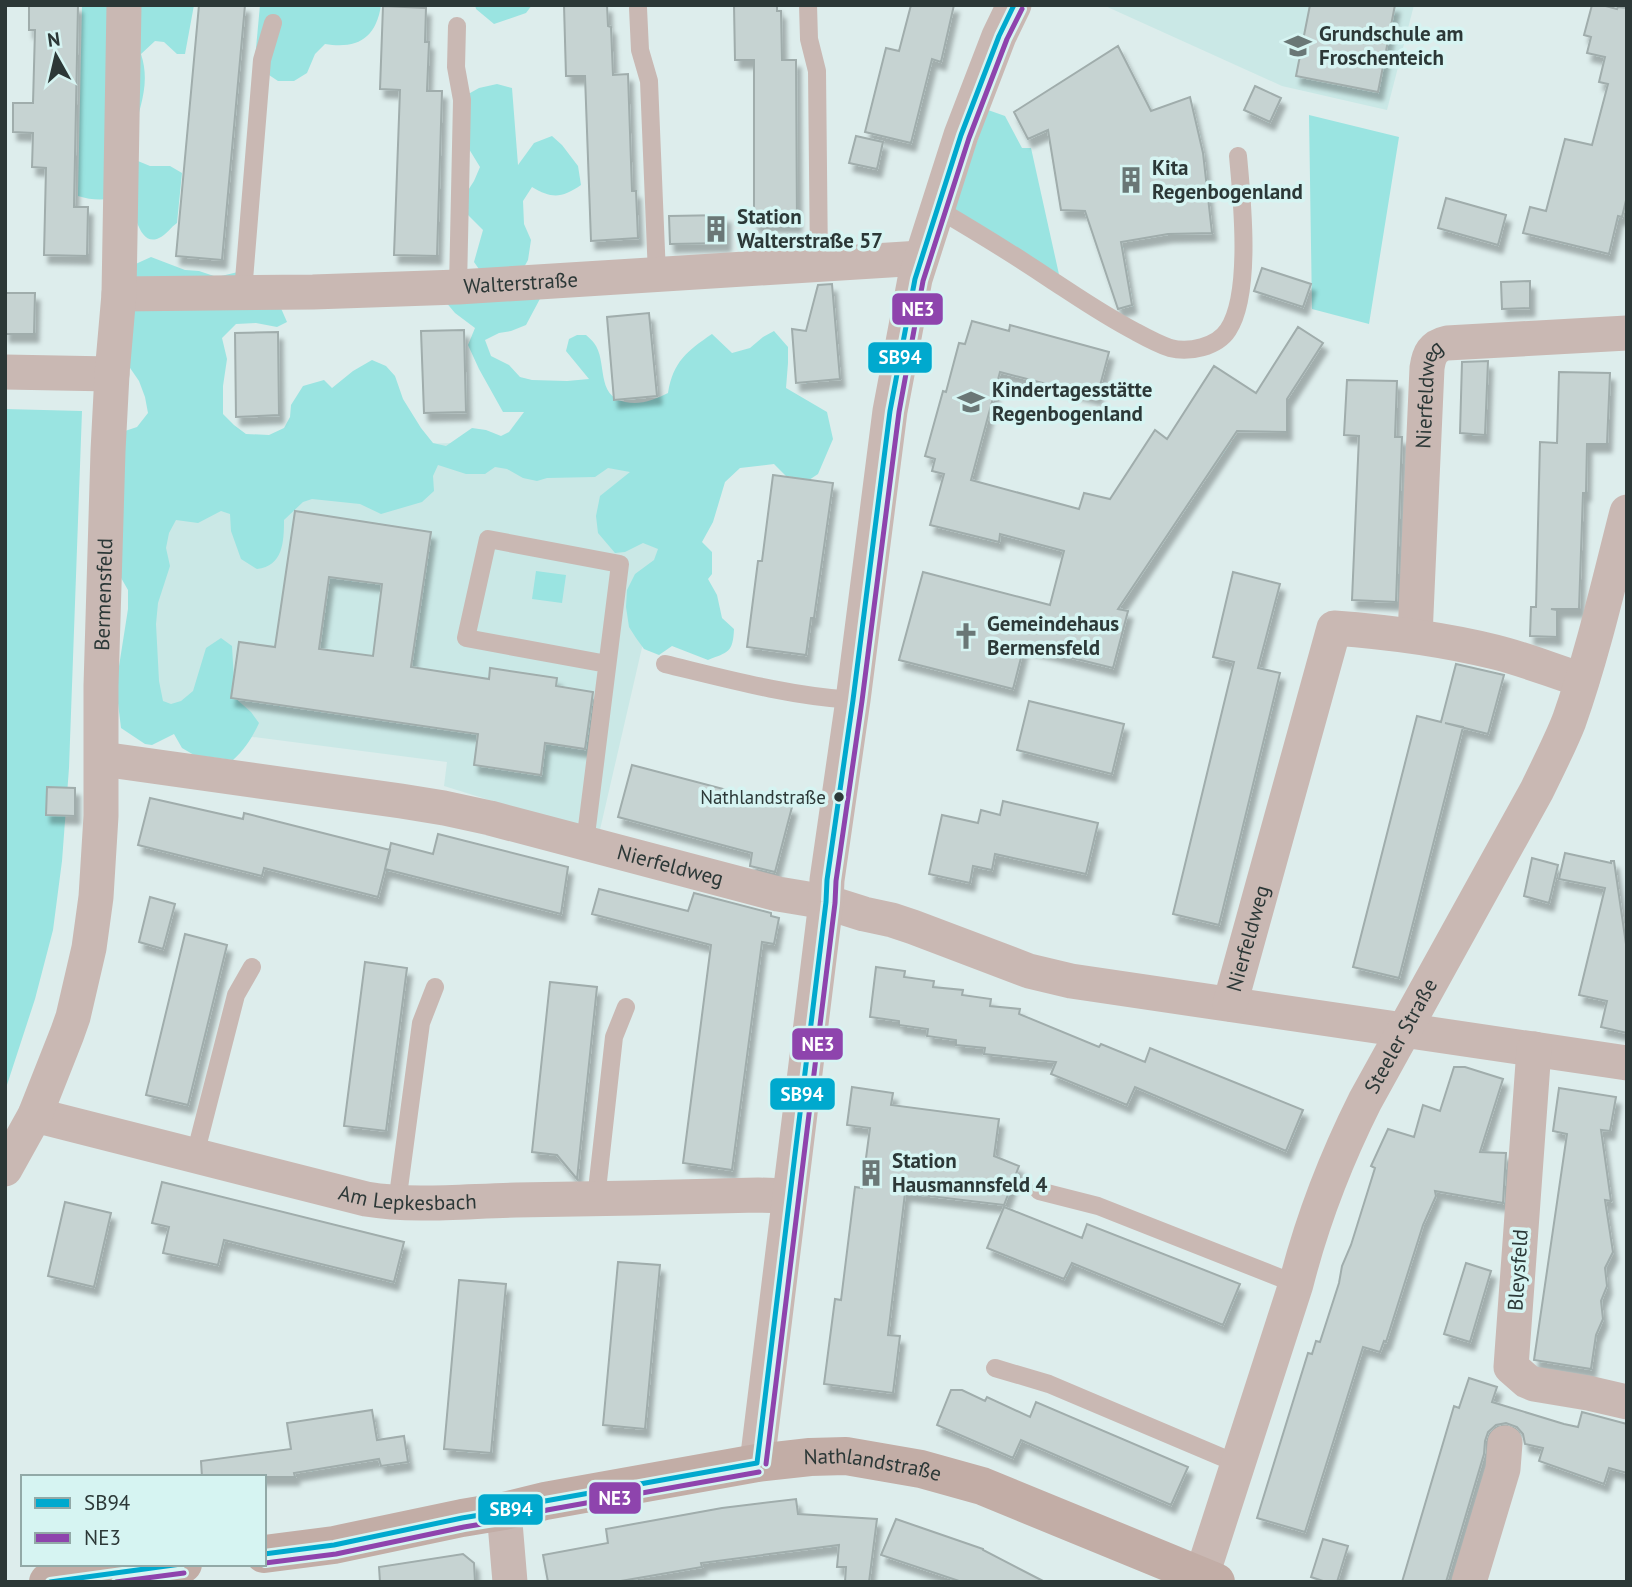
<svg xmlns="http://www.w3.org/2000/svg" width="1632" height="1587" font-family="'PT Sans',sans-serif">
  <defs>
    <filter id="shadow"><feDropShadow dx="4.5" dy="8" stdDeviation="2" flood-color="#0004"/></filter>
  </defs>
  <rect width="100%" height="100%" fill="#ddedec"/>
  <!-- built -->
  <path fill="#cae8e6" d="M1103,5H1414L1387,110L1282,86Z
    M691,435L599,834L444,786L447,762L160,725L141,716L155,453Z"/>
  <!-- green -->
  <path fill="#9ae4e1" d="M82,5H194L185,54H177L164,42L155,41L141,54C151,85 139,107 133,137C131,144 133,152 133,159L150,166H170L182,173L177,223C171,227 166,235 159,238C139,248 133,208 130,196C111,199 96,202 78,196Z
    M260,5H381C376,39 357,49 325,44L315,54L307,73L294,81H278L269,75L255,59Z
    M475,5H532L526,13L494,24L476,9Z
    M497,84L512,88L518,165L534,143L552,136L562,145L578,166L581,185C562,198 552,199 532,187L523,201L524,224L531,240L528,260L523,269L542,295L526,325L511,331L499,333L485,340L491,356L509,365L520,377L532,380L567,381L589,379L566,351L569,339L577,335H586C589,338 592,340 594,343C608,361 595,396 625,402C641,405 654,400 668,393C673,362 687,351 712,334L732,353L750,348L763,337L774,331L788,347V363L786,388L827,412L833,439L818,474L809,480L786,476L774,464L740,468L725,482L713,522L702,542L712,552V574L708,579L717,595L722,618L734,629C733,653 728,652 708,660L672,646L659,655L644,649L636,638L629,627L626,607L627,590L635,574L654,560L658,549L643,543L625,552L615,553L598,533L596,516L600,496L630,472L608,468L595,477L547,478L537,481L523,478L507,469L495,467L485,474H466L438,465L433,476L434,491L422,502L381,514L360,504L312,499L303,502L284,520C284,542 283,566 257,569L241,559L231,531L230,514L221,511L198,523L176,520L169,533L166,548L170,566L158,603L156,624L159,681L163,701L171,704L181,701L193,691L206,648L221,638L232,646L235,698L251,712L259,723C252,738 245,749 233,760L194,755L182,748L174,734L152,745L145,744L121,728L117,695V679L128,609V590L120,576L122,432L137,427L148,413L145,397L139,381L128,365L129,267L151,257L185,270L199,271L217,277L238,272L280,306L287,322L277,327L256,323L236,324L222,338L227,359L223,386V414L234,425L246,434L269,435L284,428L290,417L291,405L303,386L324,380L332,388L353,371L372,360L386,366L395,376L403,399L421,428L433,443L446,446L472,428L486,430L501,436L509,432L524,412H503L479,369L468,345L475,328L455,313L445,301L481,272L474,262L483,230L467,214L465,195L474,181L480,167L458,131L463,97L479,88Z
    M988,110L1005,116L1022,148H1031L1060,279L953,209Z
    M1309,115L1399,137L1369,324L1312,309Z
    M5,409L82,411L69,768L62,861L53,930L35,999L5,1091Z
    M536,571L566,575L562,603L532,599Z"/>
  <!-- building -->
  <path fill="#c6d3d2" stroke="#a0adac" stroke-width="2" fill-rule="evenodd" filter="url(#shadow)" d="M29,5H78L74,207H88L87,256L44,255L46,168L32,167L33,133L13,132V103H33L35,30H29Z
    M199,5H245L222,260L176,256Z
    M564,5H607L608,26L611,27L613,75L628,74L632,191H636L638,238L591,241L585,76H566Z
    M734,5H777V11H781L782,60H796L797,224H754V60H735Z
    M911,5H954L941,62L932,59L911,143L865,132L886,48L899,51Z
    M1310,5H1395L1378,92L1296,76Z
    M1592,5H1602L1617,9L1618,7L1627,8V196L1622,217L1618,216L1609,254L1523,233L1530,207L1546,211L1565,139L1592,145L1608,84L1599,82L1605,57L1587,53L1591,37L1584,35Z
    M383,6L426,8L425,42H429L427,91H442L437,256L394,255L400,90L380,89Z
    M1118,46L1151,111L1190,97L1203,153L1212,233L1168,234L1121,242L1132,305L1118,309L1085,211L1061,210L1048,130L1028,139L1014,112Z
    M1255,86L1281,98L1270,122L1244,110Z
    M856,136L883,142L877,169L849,163Z
    M1446,198L1506,215L1498,245L1438,228Z
    M726,215V243L670,244L669,216Z
    M1262,268L1311,284L1303,307L1254,291Z
    M1530,281V308L1502,309L1501,282Z
    M832,284L840,379L796,383L792,329L806,331L818,285Z
    M5,293H35L34,334H5Z
    M649,313L657,396L614,400L607,317Z
    M972,321L1009,331L1010,325L1109,352L1097,397L1000,372L971,480L1079,509L1084,493L1110,499L1155,430L1167,439L1214,366L1256,393L1298,327L1323,343L1287,399V432L1237,431L1118,609L1128,611L1113,668L1024,646L1013,689L899,660L923,572L1050,605L1064,551L1000,534L999,542L930,525L944,474L932,471L935,459L925,456L943,391L946,392L959,343L965,344Z
    M464,330L466,412L424,413L421,331Z
    M278,332L279,415L236,417L235,333Z
    M1488,361L1485,435L1460,433L1462,362Z
    M1559,372L1610,373L1607,444H1587L1586,493H1583L1579,609H1551L1557,610V637L1530,636L1531,607H1536L1540,442L1557,443Z
    M1347,380L1397,381L1395,437H1402L1396,602L1352,600L1359,436L1344,435Z
    M773,475L833,483L814,618H811L806,655L747,647L758,561H762Z
    M295,511L431,532L411,667L489,679L490,668L557,678L556,686L593,692L585,749L545,743L541,775L474,765L478,734L231,698L239,642L275,647ZM329,577L382,584L373,656L319,649Z
    M1233,572L1280,584L1258,668L1280,673L1219,925L1173,914L1234,662L1213,657Z
    M1456,664L1504,675L1488,734L1445,723L1463,727L1399,978L1353,967L1417,716L1441,722Z
    M1029,701L1124,724L1112,774L1017,750Z
    M632,765L792,807L775,872L750,866L752,853L618,817Z
    M47,787L75,788V816L46,815Z
    M150,798L243,819L244,813L390,850L378,897L264,868L262,876L138,845Z
    M1003,801L1098,823L1086,874L995,854L992,870L973,866L970,883L929,874L942,815L978,823L981,810L1000,815Z
    M438,834L568,867L561,914L385,869L391,843L433,854Z
    M1565,853L1611,863V861H1614L1627,951V1033L1601,1027L1607,1001L1579,995L1605,888L1559,879Z
    M1532,858L1558,865L1549,903L1524,896Z
    M599,889L688,911L694,893L771,913V916L779,918L774,944L762,942L732,1170L683,1163L711,945L592,914Z
    M150,897L175,904L163,949L139,942Z
    M185,934L227,945L188,1105L146,1095Z
    M365,962L407,968L386,1131L344,1126Z
    M876,967L905,971L904,977L934,981L933,987L963,990L962,995L991,999L990,1006L1020,1009L1019,1014L1099,1047L1101,1044L1145,1062L1150,1048L1303,1110L1286,1151L1135,1087L1127,1105L1051,1074L1056,1062L984,1054L985,1048L956,1045V1040L927,1036L928,1029L899,1025V1021L870,1017Z
    M550,982L597,987L577,1179L557,1155L532,1152Z
    M1454,1067H1465L1503,1079L1480,1152L1506,1153L1503,1203L1435,1191L1436,1196L1423,1225L1386,1342L1384,1341L1380,1352L1363,1347L1305,1532L1257,1518L1308,1353L1312,1354L1316,1341L1320,1342L1339,1283L1342,1266L1351,1245L1375,1168L1371,1166L1388,1129L1414,1137L1423,1105L1440,1111Z
    M852,1087L893,1093L891,1105L999,1119L994,1156L1019,1166L1004,1205L905,1193L888,1335L900,1336L893,1393L824,1384L835,1299L841,1300L855,1187L862,1188L870,1128L847,1125Z
    M1559,1088L1616,1097L1610,1131L1601,1130L1611,1201L1605,1200L1613,1252L1605,1268L1607,1286L1601,1301L1603,1319L1596,1335L1591,1369L1534,1360L1567,1134L1553,1131Z
    M162,1182L404,1242L394,1282L224,1240L218,1265L163,1253L169,1227L152,1223Z
    M65,1202L111,1213L94,1287L48,1276Z
    M1004,1207L1082,1238L1087,1224L1240,1284L1223,1325L1072,1263L1064,1279L987,1248Z
    M618,1262L660,1265L645,1429L603,1425Z
    M1466,1263L1491,1271L1470,1342L1444,1334Z
    M459,1280L506,1284L491,1453L444,1449Z
    M1469,1378L1497,1387L1492,1402L1564,1424L1578,1427L1582,1412L1627,1424V1473L1609,1468L1604,1484L1539,1461L1543,1448L1525,1444L1523,1434L1517,1427L1506,1423L1496,1425L1488,1432L1485,1441L1484,1454L1446,1582H1402L1454,1406L1459,1408Z
    M951,1390H962L985,1401L987,1397L1030,1417L1036,1402L1188,1467L1171,1505L1021,1440L1013,1458L937,1425Z
    M372,1410L377,1440L404,1436L408,1462L381,1466L379,1459L294,1473L295,1477H202L201,1461L291,1449L287,1423Z
    M796,1499L798,1514L877,1519L869,1582H845L846,1567H837L839,1545L701,1563L702,1567L615,1582H548L543,1555L608,1543L606,1529L722,1508Z
    M896,1519L983,1549V1550L1045,1582H962L881,1555Z
    M1323,1539L1348,1546L1337,1582H1326L1311,1577Z
    M463,1554L474,1563L475,1582H380L379,1567Z"/>
  <g fill="none" stroke-linecap="round" stroke-linejoin="round">
    <!-- lane -->
    <path stroke="#c9b8b3" stroke-width="18" d="M808,5L809,39L817,71L819,264
      M638,8L640,50L649,81L657,275
      M457,26L456,67L462,100L458,287
      M936,208C975,231 1013,254 1050,279C1079,298 1105,316 1136,332C1147,338 1158,344 1170,348C1189,353 1217,347 1228,330C1252,294 1242,199 1238,156
      M243,292L262,60L273,23
      M665,664C727,679 789,696 853,700
      M585,843L620,564L488,539L466,638L607,664
      M195,1155L236,995L252,967
      M1039,1191L1098,1206L1296,1284
      M596,1199L614,1037L626,1007
      M397,1203L421,1023L435,987
      M995,1368L1049,1384L1238,1464"/>
    <!-- street -->
    <g stroke="#c9b8b3" stroke-width="35">
      <path id="s1" d="M119,294L313,292L458,287L921,258"/>
      <path d="M5,372L112,374"/>
      <path id="s2" d="M1415,636L1427,368C1429,354 1433,346 1447,343L1627,333"/>
      <path id="s3" d="M102,759L401,801L444,808L490,818L778,894L826,902L864,914L892,920L913,927L1029,971L1071,981L1627,1063"/>
      <path id="s4" d="M1230,1004L1334,628C1388,632 1442,639 1495,652C1524,659 1553,671 1582,680"/>
      <path d="M1534,1049L1511,1367L1527,1381L1534,1384L1588,1393L1627,1402"/>
      <path id="s5" d="M35,1115L366,1199C415,1207 466,1201 516,1200C597,1199 677,1197 758,1195L789,1196"/>
      <path id="s6" d="M5,1169L35,1115L67,1034L73,1017L89,948L96,897L101,816V686L108,451L112,374L119,294L124,5"/>
      <path d="M757,1463L826,902L827,880L853,700L890,411L915,279L961,135L999,36L1014,5"/>
      <path d="M504,1511L510,1582"/>
      <path id="s7" d="M1202,1575L1296,1284C1312,1221 1336,1159 1365,1101L1537,790C1548,767 1560,744 1569,721C1593,653 1609,582 1627,512"/>
      <path d="M1469,1582L1503,1469L1505,1443"/>
    </g>
    <!-- secondary -->
    <g stroke="#c2ada6" stroke-width="38">
      <path id="s8" d="M264,1554L334,1545L462,1518L504,1511L545,1501L757,1463L810,1457L846,1456L921,1469L982,1486L1216,1582"/>
      <path d="M48,1582L183,1564"/>
    </g>
    <defs>
      <path id="bus-1" d="M757,1463L826,902L827,880L853,700L890,411L915,279L961,135L999,36L1014,5
        M264,1554L334,1545L462,1518L504,1511L545,1501L757,1463
        M50,1582L181,1564"/>
      <path id="bus-2" d="M766,1464L835,903L836,881L862,701L899,412L923,281L969,138L1007,39L1022,9
        M265,1563L336,1554L464,1527L506,1520L547,1510L759,1472
        M116,1582L184,1573"/>
    </defs>
    <!-- bus-1 casing -->
    <use href="#bus-1" stroke="#d6f4f2" stroke-width="10"/>
    <!-- bus-2 casing -->
    <use href="#bus-2" stroke="#d6f4f2" stroke-width="10"/>
    <!-- bus-1 -->
    <use href="#bus-1" stroke="#00a9ce" stroke-width="5"/>
    <!-- bus-2 -->
    <use href="#bus-2" stroke="#8e44ad" stroke-width="5"/>
  </g>
  <!-- icons -->
  <defs>
    <symbol id="school-bare" viewBox="-9 -9 18 18"><path d="M0-5L7-2L0 1L-7-2ZM-4 1L0 2.5L4 1V4Q0 6-4 4Z" fill="#6a7776" stroke="#d6f4f2" stroke-width="2.5" paint-order="stroke"/></symbol>
    <symbol id="building-bare" viewBox="-9 -9 18 18"><path d="M-4-6H4V6H1V3H-1V6H-4ZM-2.5-4.3h1.7v1.8h-1.7ZM.8-4.3h1.7v1.8H.8ZM-2.5-1h1.7V.8h-1.7ZM.8-1h1.7V.8H.8Z" fill="#6a7776" stroke="#d6f4f2" stroke-width="2.5" paint-order="stroke"/></symbol>
    <symbol id="church-bare" viewBox="-9 -9 18 18"><path d="M-1.2-6h2.4v3.5h3.3v2.4h-3.3V6h-2.4V-.1h-3.3v-2.4h3.3Z" fill="#6a7776" stroke="#d6f4f2" stroke-width="2.5" paint-order="stroke"/></symbol>
  </defs>
  <g fill-rule="evenodd">
    <use href="#school-bare" x="1279" y="27" width="38" height="38"/>
    <use href="#building-bare" x="1112" y="161" width="38" height="38"/>
    <use href="#building-bare" x="697" y="210" width="38" height="38"/>
    <use href="#school-bare" x="952" y="383" width="38" height="38"/>
    <use href="#church-bare" x="947" y="617" width="38" height="38"/>
    <use href="#building-bare" x="852" y="1154" width="38" height="38"/>
  </g>
  <!-- markers -->
  <circle fill="#2c3837" stroke="#d6f4f2" stroke-width="2.5" cx="839" cy="797" r="6"/>
  <g text-anchor="middle" stroke-width="7" stroke-linejoin="round" paint-order="stroke">
    <!-- bus labels -->
    <g font-size="19" fill="#2c3837" stroke="#d6f4f2" text-anchor="end">
      <text x="826" y="804">Nathlandstraße</text>
    </g>
    <!-- poi labels -->
    <g font-size="21" font-weight="bold" fill="#2c3837" stroke="#d6f4f2" text-anchor="start">
      <text x="1319" y="41">Grundschule am<tspan x="1319" dy="24">Froschenteich</tspan></text>
      <text x="1152" y="175">Kita<tspan x="1152" dy="24">Regenbogenland</tspan></text>
      <text x="737" y="224">Station<tspan x="737" dy="24">Walterstraße 57</tspan></text>
      <text x="992" y="397">Kindertagesstätte<tspan x="992" dy="24">Regenbogenland</tspan></text>
      <text x="987" y="631">Gemeindehaus<tspan x="987" dy="24">Bermensfeld</tspan></text>
      <text x="892" y="1168">Station<tspan x="892" dy="24">Hausmannsfeld 4</tspan></text>
    </g>
    <!-- street labels -->
    <g font-size="21" fill="#2c3837" stroke="#d6f4f2">
      <text dy="7" stroke="none"><textPath href="#s1" startOffset="402">Walterstraße</textPath></text>
      <text dy="7" stroke="none"><textPath href="#s2" startOffset="242">Nierfeldweg</textPath></text>
      <text dy="7" stroke="none"><textPath href="#s6" startOffset="592">Bermensfeld</textPath></text>
      <text dy="7" stroke="none"><textPath href="#s3" startOffset="579">Nierfeldweg</textPath></text>
      <text dy="7" stroke="none"><textPath href="#s4" startOffset="68">Nierfeldweg</textPath></text>
      <text dy="7" stroke="none"><textPath href="#s7" startOffset="576">Steeler Straße</textPath></text>
      <text dy="7" stroke="none"><textPath href="#s5" startOffset="383">Am Lepkesbach</textPath></text>
      <text transform="translate(1518 1270) rotate(-86)" y="7">Bleysfeld</text>
      <text dy="7" stroke="none"><textPath href="#s8" startOffset="618">Nathlandstraße</textPath></text>
    </g>
  </g>
  <g stroke="#d6f4f2" stroke-width="2.5">
    <rect x="891" y="292" width="53" height="34" rx="7" fill="#8e44ad"/>
    <rect x="867" y="341" width="66" height="33" rx="7" fill="#00a9ce"/>
    <rect x="791" y="1027" width="53" height="34" rx="7" fill="#8e44ad"/>
    <rect x="769" y="1077" width="67" height="34" rx="7" fill="#00a9ce"/>
    <rect x="588" y="1481" width="54" height="34" rx="7" fill="#8e44ad"/>
    <rect x="477" y="1493" width="67" height="33" rx="7" fill="#00a9ce"/>
  </g>
  <g font-size="19" text-anchor="middle" font-weight="bold" fill="#fff">
    <text x="918" y="316">NE3</text>
    <text x="900" y="364">SB94</text>
    <text x="818" y="1051">NE3</text>
    <text x="802" y="1101">SB94</text>
    <text x="615" y="1505">NE3</text>
    <text x="511" y="1516">SB94</text>
  </g>
  <!-- border -->
  <rect width="1632" height="1587" fill="none" stroke="#2c3837" stroke-width="14"/>
  <!-- legend -->
  <rect x="21" y="1475" width="245" height="91" fill="#d6f4f2" stroke="#92a9a7" stroke-width="2"/>
  <rect x="35" y="1498" width="35" height="10" fill="#00a9ce" stroke="#92a9a7" stroke-width="2"/>
  <text x="84" y="1510" font-size="21" fill="#2c3837">SB94</text>
  <rect x="35" y="1533" width="35" height="10" fill="#8e44ad" stroke="#92a9a7" stroke-width="2"/>
  <text x="84" y="1545" font-size="21" fill="#2c3837">NE3</text>
  <!-- north arrow -->
  <g transform="translate(56 56) rotate(352)" stroke="#d6f4f2" stroke-width="5" paint-order="stroke">
  <path d="M0-5L12 26L0 18L-12 26Z" fill="#2c3837"/>
  <text y="-10" font-size="19" font-weight="bold" text-anchor="middle" fill="#2c3837">N</text>
  </g>
</svg>
